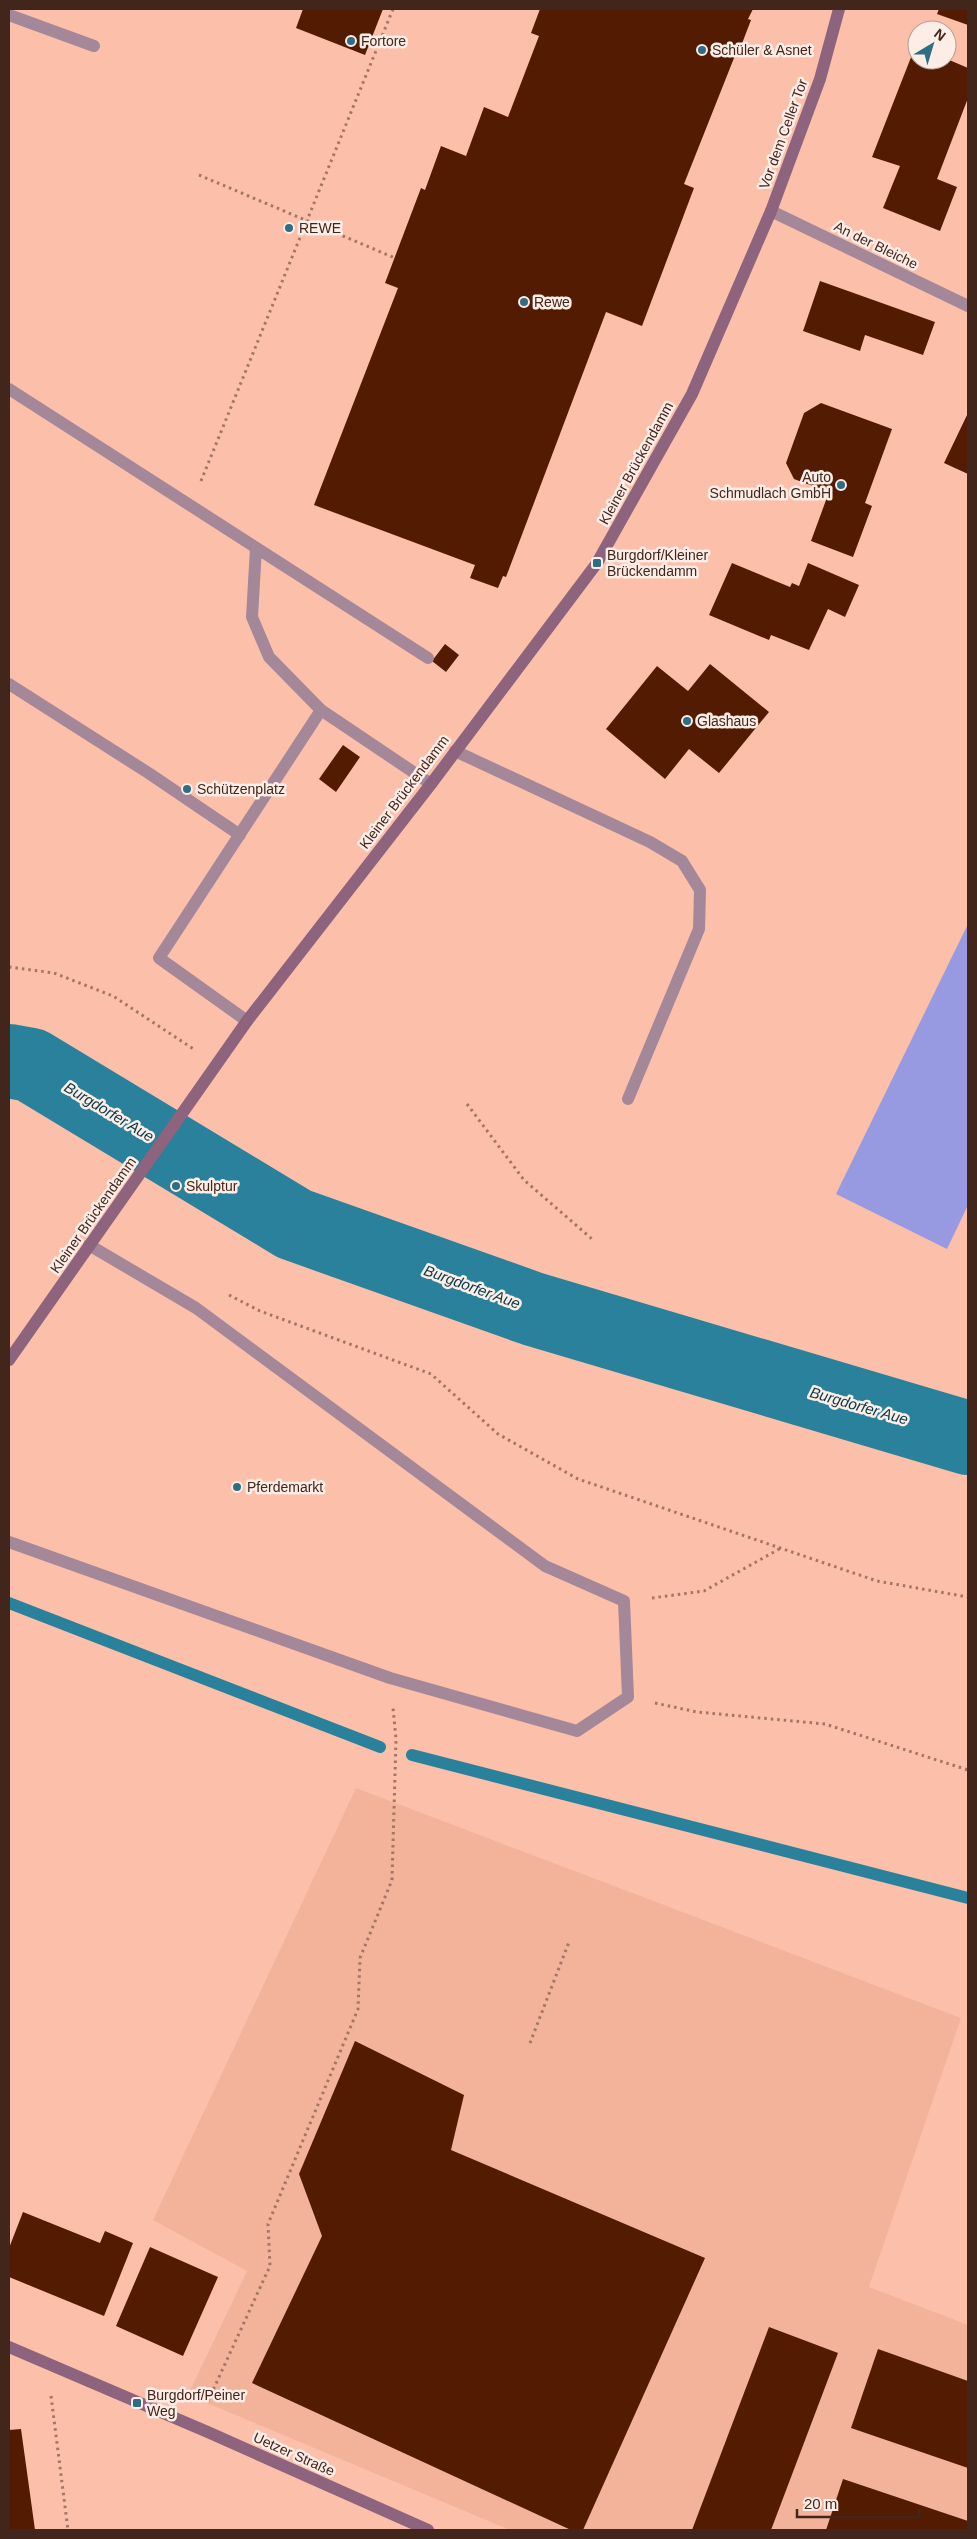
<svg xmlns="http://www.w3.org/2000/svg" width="977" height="2539" font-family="Helvetica,sans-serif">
  <rect width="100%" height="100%" fill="#fcc0aa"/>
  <!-- built -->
  <path fill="#f3b29a" d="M356,1788L961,2018L869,2287L968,2325V2530H510L188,2395L247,2271L153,2220Z"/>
  <!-- green -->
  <path fill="#979ae0" d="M968,924V1205L947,1249L836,1194Z"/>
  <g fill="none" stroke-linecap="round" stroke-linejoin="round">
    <!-- stream -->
    <path stroke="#29819b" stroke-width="12" d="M9,1603L380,1747
      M412,1755L968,1898"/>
    <!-- river -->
    <path stroke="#29819b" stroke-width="74" d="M9,1061L31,1065L294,1224L533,1309L968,1438"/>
  </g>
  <!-- building -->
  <path fill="#521b02" d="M303,9H383L365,55L296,28Z
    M540,9H753L748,19L751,20L738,54L736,53L684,184L694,188L642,326L606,312L506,577L503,576L498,588L470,578L475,565L472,564L314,505L398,288L385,283L421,188L425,190L441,146L466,156L484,107L508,117L539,36L531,33Z
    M939,9H968V25L937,14Z
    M915,47L917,60L947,59L968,68V98L937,179L957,187L940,231L883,208L900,166L872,157Z
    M820,281L935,322L923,355L865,335L860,351L803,331Z
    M821,403L892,429L865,503L872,506L853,557L811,541L829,492L794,479L786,463L804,413Z
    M968,413V474L944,463Z
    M732,563L790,587L792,583L799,586L808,563L859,585L845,617L828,609L809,650L771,635L769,640L709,615Z
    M445,644L459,655L446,672L432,661Z
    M710,664L769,712L719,773L689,749L665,779L606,729L657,666L688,691Z
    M343,745L360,757L336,792L319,779Z
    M355,2041L464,2095L451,2150L705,2258L583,2530H571L252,2383L322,2236L299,2174Z
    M23,2212L100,2243L105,2231L133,2243L104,2316L9,2277V2248Z
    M150,2247L218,2277L183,2356L116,2326Z
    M769,2327L838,2353L771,2530H692Z
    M878,2349L968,2381V2468L851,2428Z
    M21,2429L35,2530H9V2430Z
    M843,2479L968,2521V2530H826Z"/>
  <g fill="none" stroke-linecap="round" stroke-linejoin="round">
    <!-- path -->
    <path stroke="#a27564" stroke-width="3" stroke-dasharray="2.5 4" stroke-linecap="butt" d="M199,175L395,258
      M201,481L393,9
      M9,967L54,973L113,996L195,1050
      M467,1104L524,1180L592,1239
      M229,1295L260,1311L431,1374L498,1434L578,1479L877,1581L968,1597
      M652,1598L704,1591L781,1548
      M655,1703L697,1712L825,1724L968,1770
      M530,2043L569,1942
      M51,2396L68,2530
      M208,2401L270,2266L268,2224L358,2009L360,1958L392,1880L396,1739L393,1708"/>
    <!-- lane -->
    <path stroke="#a48798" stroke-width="12" d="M9,15L94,46
      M9,389L428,658
      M256,548L252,617L269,657L321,710L431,784
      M9,684L150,774L240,835
      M455,751L650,842L682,861L700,890L699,929L628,1099
      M247,1021L159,958L321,710
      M9,1542L390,1678L577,1731L628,1697L624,1601L545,1566L196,1308L89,1245"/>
    <!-- street -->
    <path stroke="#a48798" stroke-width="12" d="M771,211L968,306"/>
    <!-- secondary -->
    <path stroke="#8d637d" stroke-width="12" d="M9,1360L247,1021L431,784L597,563L692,394L771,211L820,79L839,9
      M9,2347L210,2433L428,2530"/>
  </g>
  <!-- markers -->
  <g fill="#2e6e82" stroke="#fdede7" stroke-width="2">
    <circle cx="351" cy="41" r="5"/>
    <circle cx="702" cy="50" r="5"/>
    <circle cx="289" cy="228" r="5"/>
    <circle cx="524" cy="302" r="5"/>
    <circle cx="841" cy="485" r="5"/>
    <rect x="592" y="558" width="10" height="10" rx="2.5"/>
    <circle cx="687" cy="721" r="5"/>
    <circle cx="187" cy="789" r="5"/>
    <circle cx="176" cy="1186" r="5"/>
    <circle cx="237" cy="1487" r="5"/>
    <rect x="132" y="2398" width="10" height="10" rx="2.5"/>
  </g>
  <g text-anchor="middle" stroke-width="5" stroke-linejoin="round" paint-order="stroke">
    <!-- poi labels -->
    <g font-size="14" fill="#43261b" stroke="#fdede7" text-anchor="start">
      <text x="361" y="46">Fortore</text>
      <text x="712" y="55">Schüler &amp; Asnet</text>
      <text x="299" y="233">REWE</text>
      <text x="534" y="307">Rewe</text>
      <text x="831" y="482" text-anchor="end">Auto<tspan x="831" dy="16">Schmudlach GmbH</tspan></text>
      <text x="607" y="560">Burgdorf/Kleiner<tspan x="607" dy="16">Brückendamm</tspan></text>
      <text x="697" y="726">Glashaus</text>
      <text x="197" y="794">Schützenplatz</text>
      <text x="186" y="1191">Skulptur</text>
      <text x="247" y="1492">Pferdemarkt</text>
      <text x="147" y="2400">Burgdorf/Peiner<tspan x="147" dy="16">Weg</tspan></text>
    </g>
    <!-- street labels -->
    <g font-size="14" fill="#43261b" stroke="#fdede7">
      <text transform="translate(783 134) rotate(-70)" y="5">Vor dem Celler Tor</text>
      <text transform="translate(876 245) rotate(26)" y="5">An der Bleiche</text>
      <text transform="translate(636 463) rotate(-61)" y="5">Kleiner Brückendamm</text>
      <text transform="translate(404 792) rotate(-53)" y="5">Kleiner Brückendamm</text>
      <text transform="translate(93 1215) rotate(-55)" y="5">Kleiner Brückendamm</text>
      <text transform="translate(294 2454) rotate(24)" y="5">Uetzer Straße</text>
    </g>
    <!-- water labels -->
    <g font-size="15" font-style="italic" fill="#053a49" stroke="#fdede7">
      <text transform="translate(109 1112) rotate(31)" y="5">Burgdorfer Aue</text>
      <text transform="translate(472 1287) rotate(20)" y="5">Burgdorfer Aue</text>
      <text transform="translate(859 1406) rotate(16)" y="5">Burgdorfer Aue</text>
    </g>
  </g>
  <!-- border -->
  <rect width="977" height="2539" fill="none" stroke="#43261b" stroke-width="20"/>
  <!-- north arrow -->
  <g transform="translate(932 45) rotate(38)"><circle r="24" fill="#fdede7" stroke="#b39d95"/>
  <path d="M0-4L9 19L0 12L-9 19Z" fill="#2e6e82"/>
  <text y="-8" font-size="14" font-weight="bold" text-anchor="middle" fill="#43261b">N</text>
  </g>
  <!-- scale -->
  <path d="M797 2509v8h122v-8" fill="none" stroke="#43261b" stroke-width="2.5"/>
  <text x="804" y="2509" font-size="15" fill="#43261b" stroke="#fdede7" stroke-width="4" paint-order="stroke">20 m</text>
</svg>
